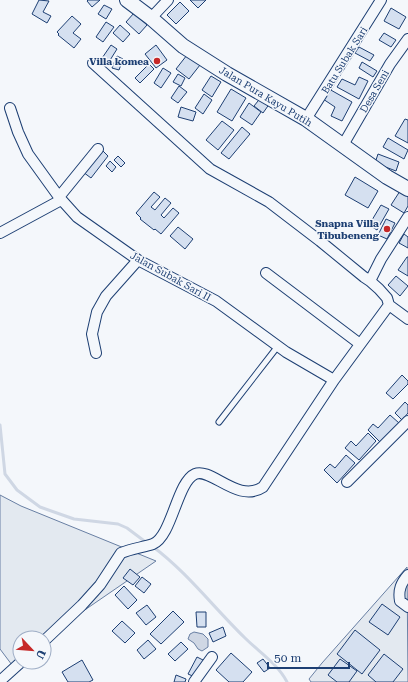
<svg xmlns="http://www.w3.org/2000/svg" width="408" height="682" font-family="'Roboto Serif',serif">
  <rect width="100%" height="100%" fill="#f4f7fb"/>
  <!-- green -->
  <path fill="#e3e9f0" stroke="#687fa3" d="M0,495L21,506L156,561L44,638H20V662L15,669L0,649Z
    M407,567L408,682H311L309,679L322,663Z"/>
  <!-- water -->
  <path fill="#cfd7e4" stroke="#687fa3" d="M194,632L203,634L208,639V647L202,651L198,649L194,643L188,639L190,634Z"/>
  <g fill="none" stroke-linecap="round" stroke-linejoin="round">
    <!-- stream -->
    <path stroke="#cfd7e4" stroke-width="3" d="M0,425L5,474L17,490L40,507L74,519L118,524L127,528L147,543
      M152,546C187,572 214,608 245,638C259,652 278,664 287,682"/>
  </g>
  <!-- building -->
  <path fill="#d5e0f0" stroke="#1d3f73" d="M39,0L49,1L43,12L51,16L47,23L32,14Z
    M88,0H100L92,7L87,1Z
    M190,0H206L198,8Z
    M180,2L189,11L176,24L167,15Z
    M104,5L112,9L106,19L98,14Z
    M391,8L406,17L399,29L384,21Z
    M134,13L147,25L139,34L126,22Z
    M72,16L81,24L73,33L81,39L74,48L58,35L59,34L57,32Z
    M106,22L114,27L103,42L96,37Z
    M120,25L130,34L123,42L113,33Z
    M384,33L396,40L391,47L379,40Z
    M111,45L117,49L107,65L100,61Z
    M156,45L167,60L156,68L145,54Z
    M359,47L374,55L370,61L355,53Z
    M187,55L200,65L189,79L176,69Z
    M117,56L123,59L119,70L112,68Z
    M362,62L377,71L373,77L359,68Z
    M149,64L154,69L140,83L135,78Z
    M163,68L171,73L161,88L154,83Z
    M178,74L185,78L181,86L173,82Z
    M211,76L221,82L212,97L202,90Z
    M359,77L368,81L359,99L337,87L342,79L355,85Z
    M179,86L187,92L178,103L171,98Z
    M231,89L246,98L232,121L217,112Z
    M329,89L352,102L342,121L331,116L335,107L323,99Z
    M204,94L212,100L203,114L195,108Z
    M262,96L270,103L263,113L254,106Z
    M249,103L261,112L252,125L240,117Z
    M181,107L196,112L193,121L178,117Z
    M405,119L408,120V143L395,136Z
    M222,121L234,130L218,150L206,140Z
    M242,127L250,134L229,159L221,153Z
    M388,138L408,150L404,159L383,147Z
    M102,150L108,156L91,178L83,172Z
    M378,154L399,162L396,171L375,163Z
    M118,156L125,163L121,167L114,160Z
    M110,161L116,167L112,172L106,166Z
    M355,177L378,191L368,208L345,195Z
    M400,191L408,196V206L404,213L391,205Z
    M154,192L160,197L151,207L155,210L165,198L171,203L161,215L164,218L173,208L179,213L161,234L155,229L154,230L140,219L141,218L136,213Z
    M381,205L389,209L377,230L369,225Z
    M386,219L395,223L387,239L378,235Z
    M178,227L193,239L185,249L170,236Z
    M404,234L408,237V248L399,243Z
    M407,257H408V276L398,270Z
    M396,276L408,286L400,296L388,285Z
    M402,375L408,381V384L393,399L386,393Z
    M405,402L408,405V413L402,420L395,413Z
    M390,415L399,423L381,443L368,430L373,424L378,428Z
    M368,433L376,441L359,460L345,448L351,441L356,446Z
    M346,455L355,463L337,483L324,470L330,464L335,468Z
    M130,569L140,577L133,585L123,578Z
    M142,577L151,584L144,593L135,586Z
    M124,586L137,600L128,609L115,595Z
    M382,604L400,617L388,635L369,622Z
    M147,605L156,617L146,625L136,613Z
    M173,611L184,622L161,644L150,634Z
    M196,612H206V627H197Z
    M122,621L135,633L125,643L112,631Z
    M223,627L226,636L213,642L209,633Z
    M355,630L380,650L362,674L337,654Z
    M148,640L156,649L144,659L137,650Z
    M181,642L188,649L175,661L168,654Z
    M231,653L252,672L243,682H229L216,670Z
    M384,654L403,669L393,682H376L368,675Z
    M197,657L205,661L197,678L188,674Z
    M263,659L270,668L264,672L257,663Z
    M340,659L357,671L349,682H337L328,675Z
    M82,660L93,680L89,682H68L62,672Z
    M176,675L186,679L185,682H174Z"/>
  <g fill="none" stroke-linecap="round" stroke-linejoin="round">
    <defs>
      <path id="lane" d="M219,422L278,346"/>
      <path id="street" d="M151,18L168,0
        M93,63L210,169L269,202L320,241L364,277L370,281L379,289L387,298L389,305L408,319
        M10,108L18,132L28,154L59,197L77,217L138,260L216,301L286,352L334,380
        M306,119L381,0
        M343,145L390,64L408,39
        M59,197L98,149
        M0,233L61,200
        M266,273L360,344
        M370,281L381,259L408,217
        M96,353L92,334L97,312L106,296L138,260
        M347,482L408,421
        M408,575C401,583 398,590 400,601L408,607
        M44,641L82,605L100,585L121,553C131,549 144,547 153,544C172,536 177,482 195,474C211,467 238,504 263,487L334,380L389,305
        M0,681L21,662
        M194,682L212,657"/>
      <path id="secondary" d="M127,0L151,18L183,46L227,74L306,119L387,177L408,189"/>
    </defs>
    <!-- lane casing -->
    <use href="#lane" stroke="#1d3f73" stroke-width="7"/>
    <!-- street casing -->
    <use href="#street" stroke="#1d3f73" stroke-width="12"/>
    <!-- secondary casing -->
    <use href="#secondary" stroke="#1d3f73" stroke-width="16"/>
    <!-- lane -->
    <use href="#lane" stroke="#f4f7fb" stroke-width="5"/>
    <!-- street -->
    <use href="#street" stroke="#f4f7fb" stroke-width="10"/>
    <!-- secondary -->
    <use href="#secondary" stroke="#f4f7fb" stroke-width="14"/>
  </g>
  <!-- markers -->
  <g fill="#c62828" stroke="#f4f7fb" stroke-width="1.5">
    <circle cx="157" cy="61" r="4"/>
    <circle cx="387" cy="229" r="4"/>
  </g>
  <g text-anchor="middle" stroke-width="3" stroke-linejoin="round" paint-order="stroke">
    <!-- street labels -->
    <g font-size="10" fill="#1d3f73" stroke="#f4f7fb">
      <text transform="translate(344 60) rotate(-58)" y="4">Batu Subak Sari</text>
      <text transform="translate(374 91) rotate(-60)" y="4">Desa Seni</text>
      <text transform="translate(266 96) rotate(31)" y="4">Jalan Pura Kayu Putih</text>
      <text transform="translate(171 276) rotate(29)" y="4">Jalan Subak Sari II</text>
    </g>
    <!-- poi labels -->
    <g font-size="10" font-weight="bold" fill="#1d3f73" stroke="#f4f7fb" text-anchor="end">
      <text x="149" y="65">Villa komea</text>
      <text x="379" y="227">Snapna Villa<tspan x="379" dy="12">Tibubeneng</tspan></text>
    </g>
  </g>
  <!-- north arrow -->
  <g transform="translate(32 650) rotate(116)"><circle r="19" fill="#f4f7fb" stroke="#9eadc5"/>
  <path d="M0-3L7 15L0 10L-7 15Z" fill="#c62828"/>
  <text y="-6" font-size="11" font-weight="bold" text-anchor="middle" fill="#1d3f73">U</text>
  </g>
  <!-- scale -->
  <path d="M268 662v6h81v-6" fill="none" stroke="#1d3f73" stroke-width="2"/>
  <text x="274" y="662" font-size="12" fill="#1d3f73" stroke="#f4f7fb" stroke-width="3" paint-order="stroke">50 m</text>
</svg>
